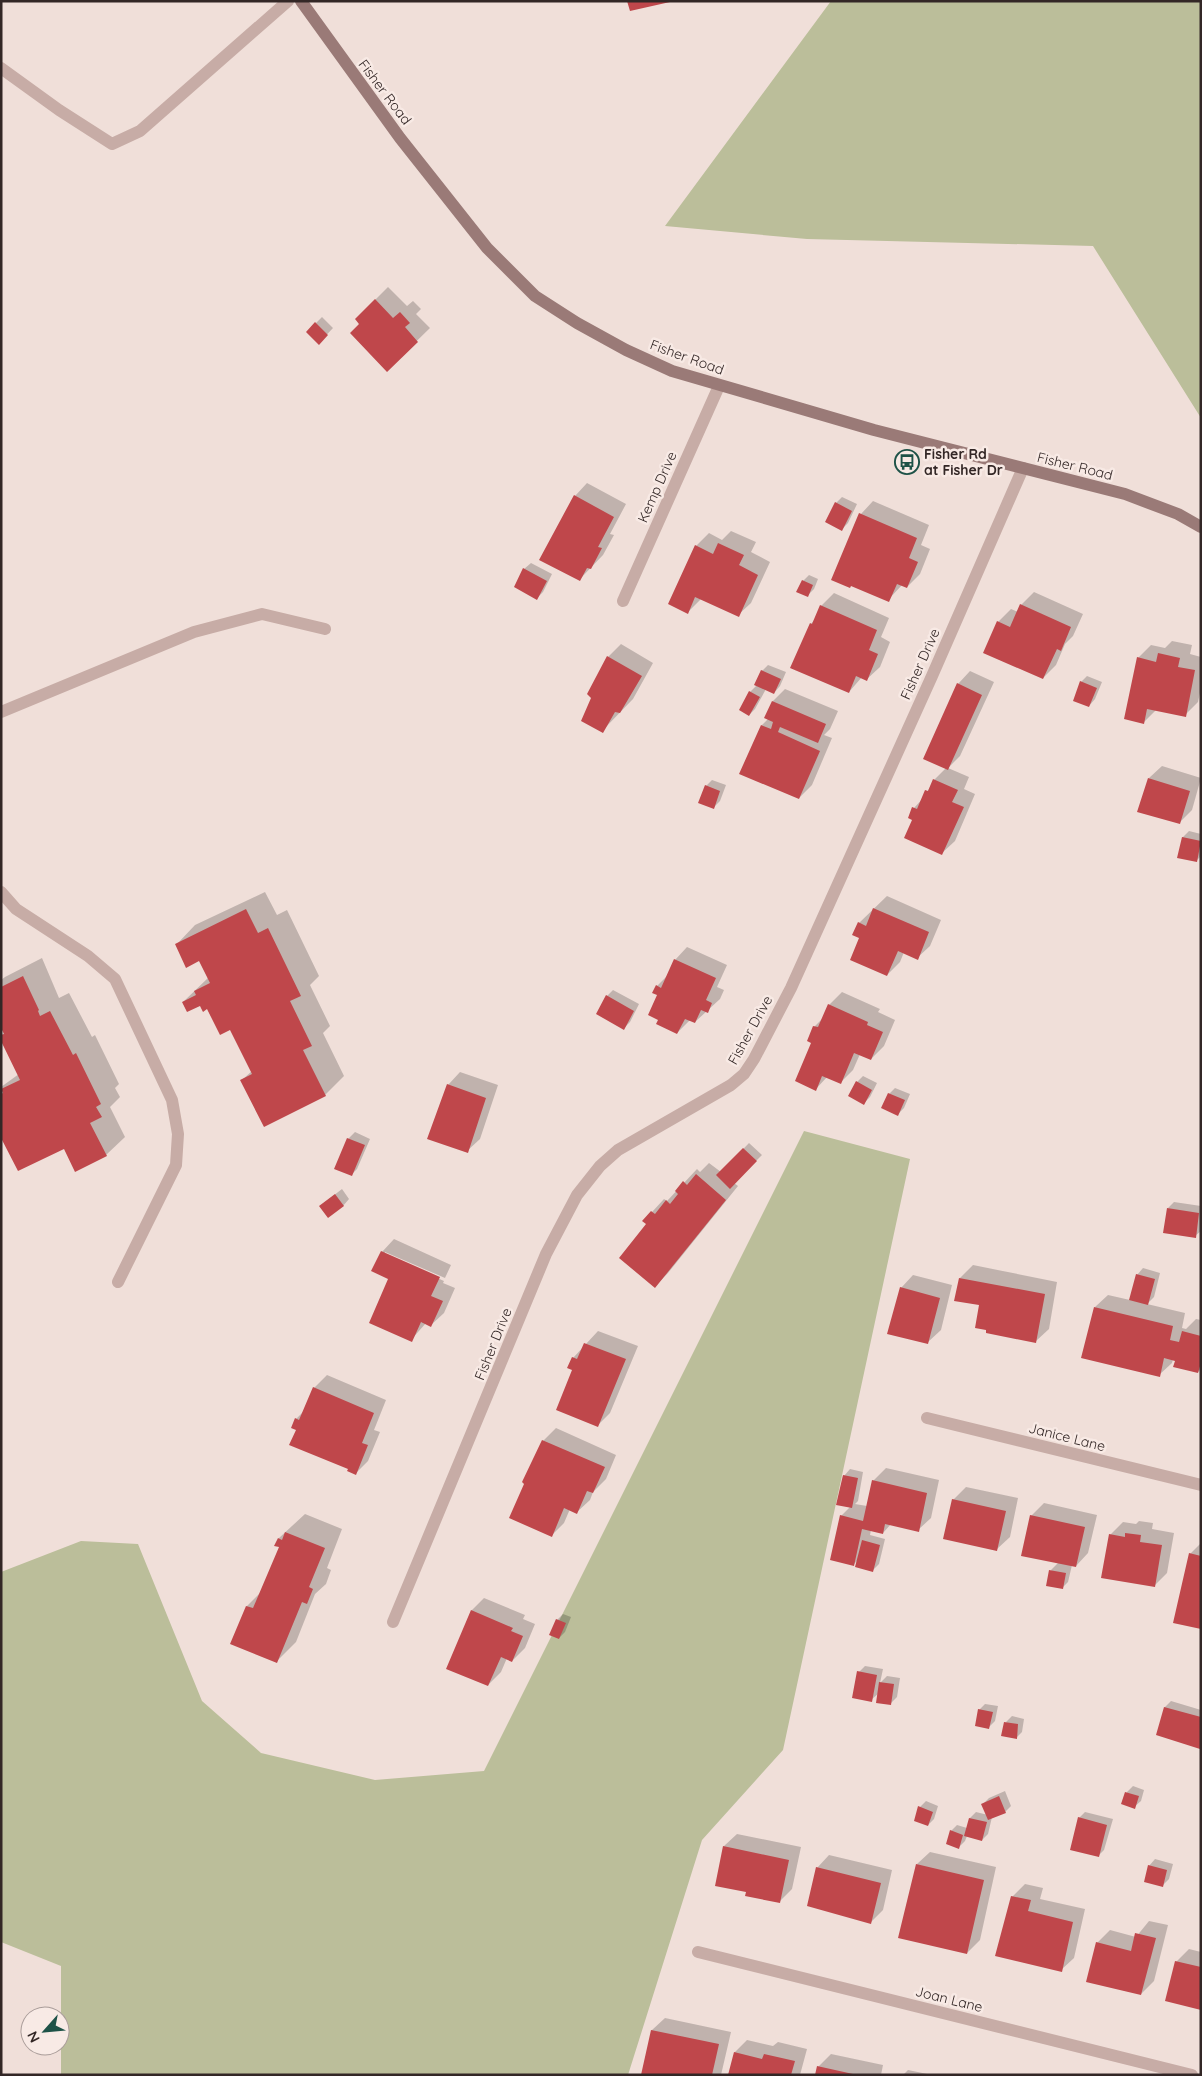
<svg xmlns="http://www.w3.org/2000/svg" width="1202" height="2076" font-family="Quicksand,sans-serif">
  <rect width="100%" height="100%" fill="#f0dfd9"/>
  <!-- green -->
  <path fill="#bbbe9a" d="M831,1H1201V418L1093,246L807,239L665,226Z
    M804,1131L910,1159L783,1750L702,1840L628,2075H61V1966L1,1942V1572L81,1541L138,1544L202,1701L261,1753L375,1780L484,1771Z"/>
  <!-- shadow -->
  <path fill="#0003" d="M388,287L407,306L413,301L421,309L416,314L430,328L387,370L356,319Z
    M322,317L333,328L319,343L307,332Z
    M587,483L626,504L610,534L614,535L603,555L580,579L575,496Z
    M842,497L857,504L848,523L842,529L836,503Z
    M873,501L929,525L921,545L930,549L920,574L907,587L902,585L888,600L861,514Z
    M731,531L756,542L751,552L770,562L751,603L738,615L701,599L688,612L696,546L709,533L722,540Z
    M531,563L552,574L543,592L537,598L524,569Z
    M809,575L818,579L814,589L808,595L803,581Z
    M1034,592L1083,614L1073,636L1065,644L1056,665L1043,678L998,622L1011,609L1018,612L1021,605Z
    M834,593L889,618L881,637L890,642L880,667L867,679L862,677L849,692L811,624L815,619L821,606Z
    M1172,641L1192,645L1190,654L1201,657V688L1198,702L1185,715L1157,709L1144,722L1138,658L1151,645L1165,648Z
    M621,644L653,663L633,699L602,731L608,657Z
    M768,665L786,672L780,686L774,693L766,689L755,709L749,715L750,692L757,685L762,671Z
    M970,671L994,682L960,756L948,768L969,777L964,789L975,794L955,841L942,853L914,819V808L925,796L934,780L946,768L958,684Z
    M1087,676L1102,682L1095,699L1089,706L1081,682Z
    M785,689L838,711L830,729L824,735L832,738L812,785L799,798L762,725L768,719L773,701Z
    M1162,766L1201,778L1192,810L1179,823L1149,778Z
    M712,780L726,785L720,801L714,807L706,786Z
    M1189,831L1201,834V856L1196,861L1179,857L1183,837Z
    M265,892L277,915L287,910L319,976L310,985L330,1026L323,1033L344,1076L325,1095L242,1080L252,1071L231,1029L208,1008L200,1004L183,1002L208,978L199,960L177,944L195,925Z
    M887,896L941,920L930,946L917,958L904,952L900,962L887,975L861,937L859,923Z
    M687,947L727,965L717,987L724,990L720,999L695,1022L690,1020L677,1033L659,1020L657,986L668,975L675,960Z
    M42,958L59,998L69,993L92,1037L95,1035L119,1084L115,1088L120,1097L110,1107L125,1137L106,1155L1,1135V1087L19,1074L1,1036L5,1032L1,1025V980L5,977Z
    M613,990L639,1004L630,1022L624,1028L607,996Z
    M842,992L880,1009L878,1012L895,1020L884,1046L871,1059L860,1054L853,1070L840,1083L827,1077L815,1090L812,1042L814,1027L824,1017L829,1005Z
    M460,1072L498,1085L480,1139L467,1151L448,1085Z
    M863,1076L877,1083L870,1097L864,1103L857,1082Z
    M895,1088L910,1094L904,1108L898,1114L889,1094Z
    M355,1132L370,1139L357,1169L351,1175L348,1139Z
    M749,1143L762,1155L734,1183L738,1186L668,1273L655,1286L648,1224L652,1212L664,1199L667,1201L697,1169L700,1172L709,1163L721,1172Z
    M342,1189L349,1199L343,1206H320Z
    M1174,1202L1201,1206V1231L1195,1236L1168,1208Z
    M394,1239L451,1265L445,1278L385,1252V1254L444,1281L443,1283L455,1288L444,1313L431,1325L426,1323L411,1340L382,1252Z
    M973,1265L1057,1282L1049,1329L1036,1341L981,1304L956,1300L960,1278Z
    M1143,1268L1160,1273L1154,1297L1147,1304L1185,1313L1182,1328L1186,1329L1196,1319L1201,1320V1369L1198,1372L1173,1359L1172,1363L1159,1375L1095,1307L1108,1295L1130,1300L1137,1275Z
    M913,1275L952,1285L941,1330L928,1342L901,1288Z
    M598,1331L638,1346L610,1413L597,1426L574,1370L573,1358Z
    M327,1375L386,1400L374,1430L380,1432L368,1461L355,1474L297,1429L296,1419L305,1410L314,1388Z
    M556,1428L616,1455L606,1479L593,1492L590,1500L577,1512L570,1509L564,1523L552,1535L543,1441Z
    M886,1468L939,1480L931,1518L918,1530L891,1524L883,1533L871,1530L870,1535L885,1539L879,1564L873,1570L859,1559L854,1564L841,1516L850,1507L844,1476L850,1469L863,1472L858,1501L855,1504L867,1506L873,1481Z
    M966,1487L1018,1498L1010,1537L997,1549L953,1500Z
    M1044,1503L1097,1515L1088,1553L1076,1566L1072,1565L1068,1582L1062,1588L1051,1570L1059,1562L1031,1516Z
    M305,1514L342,1529L327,1568L331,1570L326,1584L315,1594L296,1642L277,1661L232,1643L247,1606L261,1592L280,1547L279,1538Z
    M1139,1521L1153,1523L1152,1529L1174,1533L1167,1573L1154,1586L1110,1535L1123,1522L1136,1524Z
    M1201,1543V1628L1190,1554Z
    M484,1598L525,1615L523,1619L535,1624L525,1648L512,1661L507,1658L501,1672L488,1685L472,1610Z
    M563,1614L571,1617L565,1632L559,1638L557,1620Z
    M865,1666L883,1669L880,1683L887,1676L900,1678L897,1697L891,1703L879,1693L871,1700L859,1672Z
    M1171,1701L1201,1710L1200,1747L1157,1734L1165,1707Z
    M985,1704L998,1706L995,1721L989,1727L979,1710Z
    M1012,1716L1024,1719L1022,1732L1016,1738L1006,1722Z
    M1133,1786L1144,1790L1141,1801L1134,1807L1123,1803L1127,1792Z
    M1005,1791L1011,1806L1005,1812L992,1817L988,1834L982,1840L967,1836L965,1841L959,1847L951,1831L957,1825L967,1828L970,1818L976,1812L988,1815L983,1804L989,1798Z
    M926,1801L938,1806L934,1819L928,1825L920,1807Z
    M1085,1812L1113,1819L1104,1850L1098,1856L1079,1818Z
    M737,1834L801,1847L792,1889L779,1902L748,1892L724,1846Z
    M930,1852L996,1867L980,1940L967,1953L917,1864Z
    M829,1855L892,1870L883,1910L871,1922L817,1868Z
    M1155,1859L1173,1864L1169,1879L1163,1885L1149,1866Z
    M1025,1884L1043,1888L1040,1899L1085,1909L1074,1958L1061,1970L1012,1897Z
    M1149,1921L1168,1925L1154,1981L1141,1994L1097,1943L1110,1930L1136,1937Z
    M1189,1949L1201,1952V2008L1176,1962Z
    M665,2018L731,2032L721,2075H642L652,2030Z
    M747,2040L773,2046L778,2042L807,2049L800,2075H729L735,2052Z
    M831,2054L883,2065L881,2075H816L818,2067Z
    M908,2070L932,2075H903Z"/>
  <!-- building -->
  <path fill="#bf474b" d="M627,1H670V2L630,11Z
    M375,299L393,318L400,312L410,323L405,327L418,342L387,372L350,333L359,324L355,319Z
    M315,322L328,335L319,345L306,332Z
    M574,495L614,517L598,547L602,548L591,569L587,568L580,581L539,560Z
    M835,502L852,511L842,531L825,522Z
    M859,513L917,538L909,558L918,562L907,588L897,584L889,602L851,586L850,588L831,580Z
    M718,543L744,555L739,565L758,575L739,617L695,597L688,614L668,604L695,545L713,554Z
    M523,568L547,581L537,600L514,587Z
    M802,580L813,585L808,597L796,592Z
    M1020,604L1071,627L1061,651L1057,649L1043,679L983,653L997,621L1010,627Z
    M820,605L877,630L869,650L878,654L867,681L856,676L849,693L790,668L810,623L812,624Z
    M1158,653L1180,658L1178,667L1195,670L1186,717L1147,709L1144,724L1124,719L1137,657L1156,662Z
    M607,656L642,676L620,713L615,712L603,733L581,721L591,698L587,694Z
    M761,670L781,679L774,694L754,685Z
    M1080,681L1097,688L1089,707L1073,701Z
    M957,683L982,695L948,770L923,759Z
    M749,691L760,697L749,716L739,710Z
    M772,701L826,724L818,743L780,727L778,732L820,751L799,799L739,774L761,725L771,729L773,722L764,718Z
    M1148,778L1190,791L1180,824L1137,812Z
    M933,779L958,790L952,802L964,807L942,855L904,838L912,820L908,818L912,807L917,809L925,790L928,791Z
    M705,785L720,791L714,809L698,803Z
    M1182,837L1201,841L1197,862L1177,858Z
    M873,908L929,932L918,960L898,951L887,976L850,960L859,938L852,935L858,922L866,926Z
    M246,909L258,933L268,928L301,996L290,1001L312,1046L303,1050L326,1096L264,1127L240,1080L252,1074L230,1030L220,1035L207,1009L203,1012L200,1006L187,1012L182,1002L196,995L194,991L210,983L199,961L186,968L175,944Z
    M674,959L716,978L706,1000L712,1003L708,1013L701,1010L695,1023L685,1019L677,1034L656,1024L658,1020L648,1015L657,995L652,993L656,985L661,988Z
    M23,976L39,1010L38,1011L40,1016L50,1011L73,1055L76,1053L101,1104L96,1107L102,1117L90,1123L107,1156L75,1172L64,1149L18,1171L1,1138V1094L3,1093L1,1089L20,1080L1,1041V1035L4,1034L1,1028V987Z
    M606,995L634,1011L624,1030L596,1014Z
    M828,1004L868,1022L867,1025L883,1032L871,1060L854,1053L841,1084L822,1076L816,1091L795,1081L811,1043L807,1041L813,1026L818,1027Z
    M856,1081L872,1090L864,1105L848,1096Z
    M447,1084L486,1098L468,1153L427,1139Z
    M888,1093L905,1100L898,1116L881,1108Z
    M347,1138L365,1145L352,1176L334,1169Z
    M743,1148L757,1161L730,1189L716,1175Z
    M696,1174L726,1200L655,1288L619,1258L646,1224L642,1221L651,1211L655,1214L666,1200L670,1204L678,1194L675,1191L683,1181L687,1185Z
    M335,1194L344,1206L328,1218L319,1206Z
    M1167,1208L1199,1213L1196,1238L1163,1233Z
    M381,1251L440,1277L431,1296L443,1301L431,1327L421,1322L412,1342L369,1323L388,1279L371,1271Z
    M1136,1274L1155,1279L1148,1305L1129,1300Z
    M959,1278L1045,1294L1036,1343L986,1333V1330L975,1328L979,1305L954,1301Z
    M900,1287L940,1298L928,1344L887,1334Z
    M1094,1307L1173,1326L1170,1340L1179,1342L1182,1331L1201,1336V1363L1198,1373L1173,1367L1175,1361L1164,1358L1160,1377L1081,1358Z
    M584,1343L626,1359L598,1427L556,1410L572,1370L567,1368L572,1357L577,1359Z
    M313,1387L374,1413L362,1443L368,1445L356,1475L347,1471L348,1469L289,1445L296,1430L291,1428L295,1418L299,1420Z
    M542,1440L605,1467L593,1493L587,1491L577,1514L564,1508L552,1537L509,1518L524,1484L522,1482Z
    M843,1475L858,1478L852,1508L836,1505Z
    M872,1480L927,1493L919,1532L885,1524L883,1534L862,1529L854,1566L830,1560L840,1515L863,1521Z
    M952,1499L1006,1511L997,1551L943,1539Z
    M1030,1515L1085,1527L1076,1567L1021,1556Z
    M285,1532L325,1548L309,1587L313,1589L307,1604L302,1602L277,1663L230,1644L246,1606L253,1608L279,1547L274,1546L278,1538L282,1540Z
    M1125,1533L1141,1535L1140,1542L1162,1545L1155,1587L1101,1578L1109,1534L1125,1537Z
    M862,1540L880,1545L873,1572L855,1567Z
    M1189,1553L1201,1556V1629L1173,1623Z
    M1049,1570L1066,1573L1063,1589L1046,1586Z
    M471,1610L513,1628L511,1631L523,1636L512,1662L501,1657L488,1686L446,1669Z
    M556,1619L566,1623L559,1639L549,1635Z
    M857,1671L877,1675L872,1702L852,1698Z
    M879,1682L894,1684L891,1705L876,1703Z
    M1164,1707L1201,1717L1200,1749L1156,1735Z
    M978,1709L993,1712L989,1729L975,1726Z
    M1004,1722L1018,1724L1017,1739L1001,1736Z
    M1125,1792L1139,1796L1135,1809L1121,1804Z
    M999,1796L1006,1813L988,1820L981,1804Z
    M918,1806L933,1812L928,1826L914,1821Z
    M1078,1817L1107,1825L1099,1857L1070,1850Z
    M969,1818L987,1822L982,1841L964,1836Z
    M950,1830L963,1835L959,1849L946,1844Z
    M723,1846L789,1860L780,1903L745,1896L746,1892L715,1886Z
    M916,1864L984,1880L967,1954L898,1938Z
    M1148,1865L1167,1870L1163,1887L1144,1882Z
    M816,1867L881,1883L871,1924L807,1906Z
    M1011,1896L1031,1900L1028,1911L1073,1922L1062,1972L995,1956Z
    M1135,1933L1156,1938L1141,1995L1086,1982L1096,1942L1131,1951Z
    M1175,1961L1201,1967V2010L1165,2001Z
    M651,2030L719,2044L712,2075H641Z
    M734,2052L762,2059L764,2054L795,2061L791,2075H728Z
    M817,2066L853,2074V2075H815Z"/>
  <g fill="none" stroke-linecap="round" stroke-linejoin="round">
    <!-- lane -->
    <path stroke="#c7aca6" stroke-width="12" d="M1,68L59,110L112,144L140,131L288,1"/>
    <!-- street -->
    <path stroke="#c7aca6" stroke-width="12" d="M623,601L719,386
      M1,712L194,632L262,614L325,629
      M1,892L16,909L88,956L115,979L172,1100L178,1134L176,1165L118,1282
      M927,1418L1201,1485
      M393,1622L546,1254L577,1195L600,1166L618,1150L731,1085L744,1074L754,1059L791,988L932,676L1023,468
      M698,1952L1192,2075"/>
    <!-- secondary -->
    <path stroke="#9a7a77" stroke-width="12" d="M301,1L400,138L487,248L535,296L577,323L626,350L672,371L874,430L1125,494L1178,514L1201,527"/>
  </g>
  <!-- icons -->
  <defs>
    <symbol id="bus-ring" viewBox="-11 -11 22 22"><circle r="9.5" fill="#f8eae5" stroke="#1e5247" stroke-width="1.5"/><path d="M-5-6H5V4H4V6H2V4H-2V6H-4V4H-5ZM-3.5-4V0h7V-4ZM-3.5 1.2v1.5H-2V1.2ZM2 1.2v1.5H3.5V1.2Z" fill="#1e5247"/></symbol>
  </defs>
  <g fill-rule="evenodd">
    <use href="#bus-ring" x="893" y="448" width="28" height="28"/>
  </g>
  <g text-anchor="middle" stroke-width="5" stroke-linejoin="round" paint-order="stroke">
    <!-- street labels -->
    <g font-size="14" fill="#332726" stroke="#f8eae5">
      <text transform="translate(385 92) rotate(53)" y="5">Fisher Road</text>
      <text transform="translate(687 357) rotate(20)" y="5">Fisher Road</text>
      <text transform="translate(1075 466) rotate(14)" y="5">Fisher Road</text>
      <text transform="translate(657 487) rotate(-66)" y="5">Kemp Drive</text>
      <text transform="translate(920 664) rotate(-66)" y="5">Fisher Drive</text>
      <text transform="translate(750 1030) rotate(-61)" y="5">Fisher Drive</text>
      <text transform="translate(493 1344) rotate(-68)" y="5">Fisher Drive</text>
      <text transform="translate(1067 1437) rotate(14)" y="5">Janice Lane</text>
      <text transform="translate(949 1999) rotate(14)" y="5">Joan Lane</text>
    </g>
    <!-- poi labels -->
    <g font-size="14" font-weight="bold" fill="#332726" stroke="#f8eae5" text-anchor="start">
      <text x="924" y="459">Fisher Rd<tspan x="924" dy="16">at Fisher Dr</tspan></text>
    </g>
  </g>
  <!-- border -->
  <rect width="1202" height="2076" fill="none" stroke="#332726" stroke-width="5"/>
  <!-- north arrow -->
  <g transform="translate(45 2031) rotate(243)"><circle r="24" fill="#f8eae5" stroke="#a99c99"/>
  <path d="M0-4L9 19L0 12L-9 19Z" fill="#1e5247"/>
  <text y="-8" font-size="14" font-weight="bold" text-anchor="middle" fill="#332726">N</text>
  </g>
</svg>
